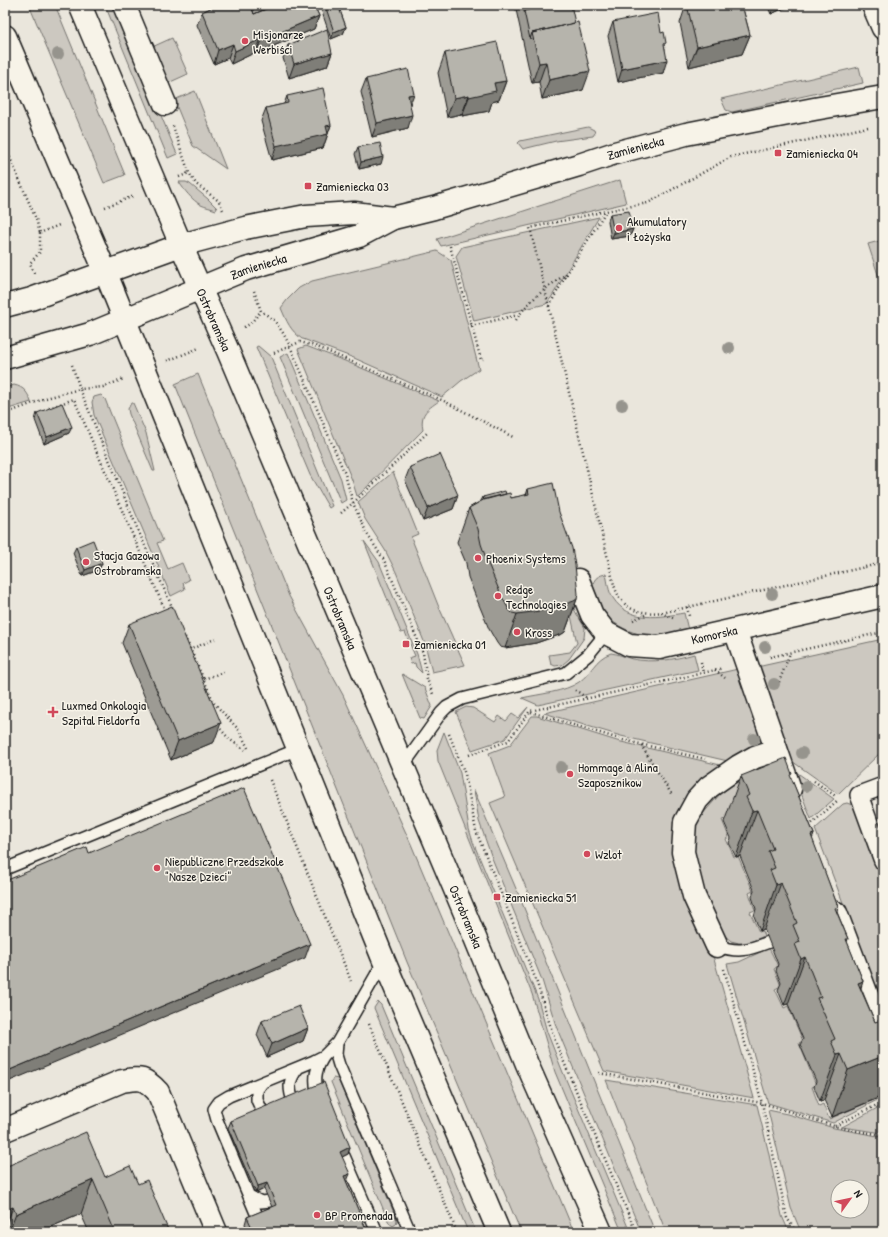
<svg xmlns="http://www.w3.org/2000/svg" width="888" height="1237" font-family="'Patrick Hand',sans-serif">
  <rect width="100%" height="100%" fill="#eae6dc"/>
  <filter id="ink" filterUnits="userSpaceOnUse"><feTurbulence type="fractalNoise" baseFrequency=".025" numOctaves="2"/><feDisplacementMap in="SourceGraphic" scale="8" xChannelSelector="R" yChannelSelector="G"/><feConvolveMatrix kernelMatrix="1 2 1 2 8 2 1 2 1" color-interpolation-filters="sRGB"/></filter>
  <g filter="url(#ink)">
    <!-- green -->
    <path fill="#ccc8c0" stroke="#74726e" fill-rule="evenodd" d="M29,5H55L125,175L104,183Z
      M105,5H115L177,154L168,158Z
      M172,38L188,74L166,84L150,48Z
      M859,67L863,83L732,112L726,110L721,99Z
      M195,91L226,169L193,146L174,100Z
      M588,127L594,130L595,133L593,136L556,141L523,149L518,143L520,141Z
      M620,180L626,203L441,246L437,239Z
      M179,182H186L190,184L208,199L217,208L216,210C211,208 205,207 201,205C192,200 184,190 179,182Z
      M599,217L551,298L546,304L474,321L456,256L462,247Z
      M883,240V290L868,244Z
      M437,251L451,260L479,369L461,381L442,397L354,358L303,339H302C290,330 287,322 281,308L287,300L299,288L312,281Z
      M258,346L271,357L332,506L329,508L310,475L256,347Z
      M306,346L345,361L439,401C426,410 420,414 423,430L359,495L357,496L352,480L298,349Z
      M288,353L341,479L346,500L341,503L280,357Z
      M198,374L289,596L343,695L411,844L574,1232H521L407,962L175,384Z
      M14,385C24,387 28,393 31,402L5,410V388Z
      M101,395L105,399L110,412L163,541L157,543L168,569L182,563L189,580L183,583L185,589L171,596L94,415L92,402L94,397Z
      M131,403H133L146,433L155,471H153L129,414L128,409Z
      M393,472L418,534L411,537L438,605L465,665L432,672L425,644L396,572L385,550L365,519L358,502Z
      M364,541L379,562L417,654L422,673L416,667L415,663L411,664L409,658L415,656L405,632L401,633Z
      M606,574C608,582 608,591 613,598C629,623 660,617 684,613L688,630C675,633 662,638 648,636C636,634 621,629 611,620C600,610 579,578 606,574Z
      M562,575L575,611L585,628L584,638L569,659L562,665L555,666L551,664L549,655L570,652L577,643Z
      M883,639V750L838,794L789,759L757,667Z
      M611,653C619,654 625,657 632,659C653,663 673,660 694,654L698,670L538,705L522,698C539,694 565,692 579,682C592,673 594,659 611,653Z
      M738,669L759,731L761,742L756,750L732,762L621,736L544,713Z
      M402,674L425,688L432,706L424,719L420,718Z
      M466,707L473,708L495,722L499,716L506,721L512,714L518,718L528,707L505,739L472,750L456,712Z
      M532,716H537L617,741L729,767L683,815L709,942L754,1098L604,1071L490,803L505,797L489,753L510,745Z
      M444,732L460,773L469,829L473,842L538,999L547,1032L562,1070L630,1232H622L555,1072L532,994L438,761L437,750Z
      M792,769L834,799L811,819Z
      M755,770L771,800L722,820L729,837L726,839L734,857L738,856L753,891L749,893L755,910L750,912L759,932L762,931L764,936L748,943H739L731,941L724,935L712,919L690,854L695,828L701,816L720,794Z
      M474,790L520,898L655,1232H641L556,1026L542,980L492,858L479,821Z
      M847,803L852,805L856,810L883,882V997L878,995L815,829L843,804Z
      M769,948L778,966L774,969L781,986L775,989L784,1008L788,1006L803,1041L799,1043L816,1085L812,1087L819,1106L823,1104L829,1119L881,1097L868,1065L883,1062V1097L833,1123L768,1103L727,964L739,962Z
      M378,1002L381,1005L476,1232H468L374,1008Z
      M333,1078L338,1079L397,1220L396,1224L393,1226L389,1223L331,1082Z
      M606,1080L757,1105L768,1150L782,1216L789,1232H666Z
      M883,1105V1133L842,1127Z
      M768,1110L787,1114L834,1128L883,1137V1232H801L791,1208ZM838,1187H862V1211H838Z"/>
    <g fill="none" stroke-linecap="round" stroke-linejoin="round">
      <defs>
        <path id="service" d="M403,766L441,713L447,707L462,699L566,673L588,655L606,633
          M5,869L298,749
          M717,946C739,953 748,950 769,942
          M384,961L337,1043L336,1055L339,1065L410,1232
          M262,1083L257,1090V1100L263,1113
          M317,1091C314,1077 316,1068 324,1056
          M293,1101C288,1087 289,1079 298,1068
          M344,1156L377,1232
          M249,1196L261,1202L270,1201
          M258,1218L217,1120L214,1109L219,1102L229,1096L314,1061L324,1056L337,1043"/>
        <path id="pedestrian" d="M883,786L859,795L883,861"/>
        <g id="minor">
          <path d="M124,5L165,104"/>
          <path d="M873,5L883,28"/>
          <path id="s1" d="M578,580L592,615L606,633L629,645L659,647L883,596"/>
          <path d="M735,630L790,789"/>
          <path d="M836,913L883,1037"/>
          <path d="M717,946L694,896L683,852L685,822L697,800L709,787L739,766L755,757L776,750"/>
          <path d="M5,1130L122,1081C141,1078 144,1077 158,1092L216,1232"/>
        </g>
        <g id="tertiary">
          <path d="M5,306L31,299L181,245L245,228L306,216L354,213L393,218"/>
          <path id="s2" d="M5,358L90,334L246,269L359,236L393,218L434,208L579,165L615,153L686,134L814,109L883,97"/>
        </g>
        <g id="primary">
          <path id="s3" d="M80,5L181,245L228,351L464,911L527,1064L601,1232"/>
          <path d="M5,36L105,271L384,961L499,1232"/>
        </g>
      </defs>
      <!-- service casing -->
      <use href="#service" stroke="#1c1c1c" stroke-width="14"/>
      <!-- pedestrian casing -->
      <use href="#pedestrian" stroke="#1c1c1c" stroke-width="20"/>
      <!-- minor casing -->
      <use href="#minor" stroke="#1c1c1c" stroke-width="25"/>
      <!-- tertiary casing -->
      <use href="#tertiary" stroke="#1c1c1c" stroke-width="25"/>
      <!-- primary casing -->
      <use href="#primary" stroke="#1c1c1c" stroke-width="25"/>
      <!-- path -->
      <path stroke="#1c1c1c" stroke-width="2.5" stroke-dasharray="1 3" stroke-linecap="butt" d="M878,52L881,58
        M173,126L189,173L196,184L219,201L223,210
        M868,127L731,157L648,203L606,211L530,228L549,307L614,585C623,613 641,614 666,612L883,563
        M5,146L36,219L40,233
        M179,177L189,173
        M105,207L134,196
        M450,246L481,360L483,359
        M34,273L30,263L40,252V233L59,225
        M254,291L261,311L274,320L283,333L290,346L345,474L353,503L367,534L384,560L423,653L427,679L433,694
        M549,306L568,272L606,211
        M516,320C528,300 548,287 566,274
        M471,326L518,315
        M244,327L250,324L261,311
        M274,353L300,342L315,346L444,401L513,437
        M167,361L199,348
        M72,365L80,389L103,387L124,379
        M49,408L74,399L165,610
        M5,414L46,398L80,389L138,530L173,609
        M341,513L353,503L428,432
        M687,607L689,616
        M661,613L673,618
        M633,620L647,614
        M185,637L214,703L239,730L249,750
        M189,650L215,639
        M770,657L883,632
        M701,662L703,673L723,668
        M715,670L725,678
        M204,679L226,671
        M779,682L790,653
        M575,690L587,698
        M531,712L623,740L705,759
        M218,726L229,739L245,750
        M449,734L465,774L476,831L536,980L555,1041L636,1232
        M641,745L672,795
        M469,755L508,741L530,711L703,673
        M270,780L351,981
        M814,781L837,797
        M809,826L838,800
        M724,969L762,1103L787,1218L796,1232
        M369,1024L457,1232
        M599,1073L762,1103L834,1126L851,1130L883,1135
        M835,1126L883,1102"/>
      <!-- service -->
      <use href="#service" stroke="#f7f3e8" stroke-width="11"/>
      <!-- pedestrian -->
      <use href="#pedestrian" stroke="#f7f3e8" stroke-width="17"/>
      <!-- minor -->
      <use href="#minor" stroke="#f7f3e8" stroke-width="22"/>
      <!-- tertiary -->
      <use href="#tertiary" stroke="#f7f3e8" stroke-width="22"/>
      <!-- primary -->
      <use href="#primary" stroke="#f7f3e8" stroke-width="22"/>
    </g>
    <!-- trees -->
    <g fill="#96948d">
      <circle cx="58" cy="54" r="6"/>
      <circle cx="729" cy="348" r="6"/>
      <circle cx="622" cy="405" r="6"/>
      <circle cx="772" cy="594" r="6"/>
      <circle cx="765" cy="647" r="6"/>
      <circle cx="774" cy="684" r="6"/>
      <circle cx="754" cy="739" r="6"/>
      <circle cx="802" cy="753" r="6"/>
      <circle cx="561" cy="767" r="6"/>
      <circle cx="806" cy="786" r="6"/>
    </g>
    <!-- wall -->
    <path fill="#9d9b94" stroke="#1c1c1c" d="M217,5H314L319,16L314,29L257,53L256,52L231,64L228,58L214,64L197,25L202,12Z
      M323,5H338L346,27L343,34L331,39L321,9Z
      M515,5H571L583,90L542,99L539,82L532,83Z
      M686,5H742L750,35L742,54L689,67L680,23Z
      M767,5H789V6L771,14Z
      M613,22L665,48L663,73L618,82L608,36Z
      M288,45L332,53L327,66L289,78L283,58Z
      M445,53L506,81L499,100L492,102L489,111L462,116V114L447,117L438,73Z
      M366,79L410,105L408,128L372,137L361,92Z
      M287,96L331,125L323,148L272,160L261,121L266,108L284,104Z
      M358,147L381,164L359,169L355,154Z
      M610,214L633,229L630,236L611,239L608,221Z
      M37,413L69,433L44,444L35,420Z
      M410,467L458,495L453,509L423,521L405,480Z
      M528,489L577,599L565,632L562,634L536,643L505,648L500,647L497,643L489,629L475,595L468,577L466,563L457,542L469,508L481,501L483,497L506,494L511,498L526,495Z
      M76,547L102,563L99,570L82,576L73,553Z
      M129,624L214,742L171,760L122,643Z
      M741,776L791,778L814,834L812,839L838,907L837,912L848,939L847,942L863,981L861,988L875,1022L883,1024V1083L878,1098L832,1117L824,1100L820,1101L814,1087L816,1081L800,1045L803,1039L788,1004L784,1005L778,990L781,983L776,971L778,964L764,929L760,931L754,916L756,909L752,897L754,890L740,856L736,857L729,843L731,838L724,822Z
      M262,1021L308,1028L303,1041L267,1057L257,1035Z
      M231,1121L350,1147L348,1154L342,1157L347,1181H346L366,1229L365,1232H248L245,1224L247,1217L272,1207L264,1189L256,1193L228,1128Z
      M5,1167L105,1177L138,1184L169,1232H89L81,1214L39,1232H5Z"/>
    <!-- shaded-wall -->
    <path fill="#7f7e78" stroke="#1c1c1c" d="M526,5H569L524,11Z
      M774,5H789V6L771,14Z
      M319,16L314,29L257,53L262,40Z
      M346,27L343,34L331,39L334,32Z
      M750,35L742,54L689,67L697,47Z
      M261,39L256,52L231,64L235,51Z
      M233,44L228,58L214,64L218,50Z
      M332,53L327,66L289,78L294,64Z
      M667,60L663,73L618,82L622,69Z
      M546,62L539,82L532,83L539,63Z
      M590,71L583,90L542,99L549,80Z
      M506,81L499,100L492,102L489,111L462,116L469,97L494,83Z
      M414,94L409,107L408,95Z
      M469,95L462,114L447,117L454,98Z
      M412,115L408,128L372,137L377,123Z
      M331,125L323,148L272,160L276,146L326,126Z
      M383,157L381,164L359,169L361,162Z
      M633,229L630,236L611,239L614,233Z
      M72,427L69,433L44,444L47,437Z
      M458,495L453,509L423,521L428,508Z
      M102,563L99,570L82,576L85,570Z
      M577,599L565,632L562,634L536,643L505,648L517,614Z
      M221,723L214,742L171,760L178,741Z
      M757,810L740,856L736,857L752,811Z
      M814,834L797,880L811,835Z
      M781,883L764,929L760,931L776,885Z
      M310,944L305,958L5,1083V1072Z
      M805,957L788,1004L784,1005L801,959Z
      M863,981L846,1027L858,983Z
      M308,1028L303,1041L267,1057L272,1044Z
      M841,1054L824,1100L820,1101L837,1055Z
      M883,1056V1083L878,1098L832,1117L848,1070Z
      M350,1147L348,1154L338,1159L340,1152Z
      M350,1174L347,1181L341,1183L344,1176Z
      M93,1180L81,1214L39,1232H9L16,1214Z
      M267,1183L264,1189L256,1193L258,1186Z
      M13,1207L5,1228V1210Z
      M366,1229L365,1232H359Z"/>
    <!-- building -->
    <path fill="#b6b4ac" stroke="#1c1c1c" d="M217,5H251L254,14L270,7V5H314L319,16L262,40L261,39L235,51L233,44L218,50L202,12Z
      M251,5H267L266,9L254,14Z
      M325,5H338L346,27L334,32Z
      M547,5H571L575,23L532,33L530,39L524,11Z
      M687,5H742L750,35L697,47Z
      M658,13L661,33L664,32L666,43L664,44L667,60L622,69L613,22Z
      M578,22L590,71L549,80L546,62L539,63L532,33Z
      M327,29L332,53L294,64L288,45Z
      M497,42L506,81L494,83L496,91L469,97V95L454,98L445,53Z
      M408,69L414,94L408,95L412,115L377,123L366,79Z
      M323,88L331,125L326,126L328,134L276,146L266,108L288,103L287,96Z
      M380,143L383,157L361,162L358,147Z
      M629,211L633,229L614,233L610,214Z
      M62,403L72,427L47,437L37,413Z
      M440,454L458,495L428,508L410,467Z
      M553,483L559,512L572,548L575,565L578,594L577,599L574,601L548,610L517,614L512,613L509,610L501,595L487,561L481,544L478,529L469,508L485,499L510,493L511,498L529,494L528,489Z
      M505,491L506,494L484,500L483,497Z
      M93,540L102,563L85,570L76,547Z
      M172,606L221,723L178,741L129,624Z
      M786,758L792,774L790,775L814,834L811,835L838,907L835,908L848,939H846L863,981L858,983L875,1022L881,1020L883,1024V1056L848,1070L841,1054L837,1055L831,1041L835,1039L817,998L821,997L805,957L801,959L795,944L800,942L793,925L797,923L781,883L776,885L770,870L775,868L768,851L773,849L757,810L752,811L746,797L749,795L741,776Z
      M244,788L310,944L5,1072V881L87,847L89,853Z
      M299,1006L308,1028L272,1044L262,1021Z
      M324,1082L350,1147L340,1152L350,1174L344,1176L366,1229L359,1232H254L247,1217L276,1205L267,1183L258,1186L231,1121Z
      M86,1132L105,1177L130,1166L138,1184L147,1180L169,1232H115L93,1180L16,1214L13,1207L5,1210V1167Z
      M179,1230L180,1232H174Z"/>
  </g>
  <!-- markers -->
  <g fill="#d1495b" stroke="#f7f3e8" stroke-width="1.5">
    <circle cx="245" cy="41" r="4"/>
    <rect x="774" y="149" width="8" height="8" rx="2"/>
    <rect x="304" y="182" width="8" height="8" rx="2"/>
    <circle cx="619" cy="228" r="4"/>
    <circle cx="478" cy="558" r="4"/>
    <circle cx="86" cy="562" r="4"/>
    <circle cx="498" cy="596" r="4"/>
    <circle cx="517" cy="632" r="4"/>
    <rect x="402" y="640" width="8" height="8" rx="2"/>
    <path d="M51 706h4v4h4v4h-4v4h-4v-4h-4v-4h4z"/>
    <circle cx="570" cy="774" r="4"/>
    <circle cx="587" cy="854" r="4"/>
    <circle cx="157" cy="868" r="4"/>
    <rect x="493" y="893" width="8" height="8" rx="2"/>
    <circle cx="317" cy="1215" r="4"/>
  </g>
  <g text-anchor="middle" stroke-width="3" stroke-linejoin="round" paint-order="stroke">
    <!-- poi labels -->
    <g font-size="13" fill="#1c1c1c" stroke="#f7f3e8" text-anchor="start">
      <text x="253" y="39">Misjonarze<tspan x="253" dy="15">Werbiści</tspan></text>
      <text x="786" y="158">Zamieniecka 04</text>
      <text x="316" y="191">Zamieniecka 03</text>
      <text x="627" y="226">Akumulatory<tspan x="627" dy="15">i Łożyska</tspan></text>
      <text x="94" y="560">Stacja Gazowa<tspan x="94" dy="15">Ostrobramska</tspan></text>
      <text x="486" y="563">Phoenix Systems</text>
      <text x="506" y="594">Redge<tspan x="506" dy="15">Technologies</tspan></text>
      <text x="525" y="637">Kross</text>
      <text x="414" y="649">Zamieniecka 01</text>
      <text x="62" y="710">Luxmed Onkologia<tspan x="62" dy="15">Szpital Fieldorfa</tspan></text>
      <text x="578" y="772">Hommage à Alina<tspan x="578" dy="15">Szaposznikow</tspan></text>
      <text x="595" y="859">Wzlot</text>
      <text x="165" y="866">Niepubliczne Przedszkole<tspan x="165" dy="15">"Nasze Dzieci"</tspan></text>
      <text x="505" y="902">Zamieniecka 51</text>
      <text x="325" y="1220">BP Promenada</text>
    </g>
    <!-- street labels -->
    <g font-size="13" fill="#1c1c1c" stroke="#f7f3e8">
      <text dy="5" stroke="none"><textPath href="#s2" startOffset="666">Zamieniecka</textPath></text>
      <text dy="5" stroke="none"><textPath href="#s2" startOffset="270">Zamieniecka</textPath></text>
      <text dy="5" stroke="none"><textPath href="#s3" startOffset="342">Ostrobramska</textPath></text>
      <text dy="5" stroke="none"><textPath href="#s3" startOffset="666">Ostrobramska</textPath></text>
      <text dy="5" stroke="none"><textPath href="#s1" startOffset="173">Komorska</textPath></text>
      <text dy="5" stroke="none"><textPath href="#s3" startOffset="990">Ostrobramska</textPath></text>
    </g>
  </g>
  <!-- margin -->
  <rect width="888" height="1237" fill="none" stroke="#f7f3e8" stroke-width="20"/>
  <rect x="10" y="10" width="868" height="1217" fill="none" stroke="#1c1c1c" stroke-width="1.5" filter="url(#ink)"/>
  <!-- north arrow -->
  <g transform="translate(850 1199) rotate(57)"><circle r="19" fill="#f7f3e8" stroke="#9f9d96"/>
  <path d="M0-3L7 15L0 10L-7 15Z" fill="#d1495b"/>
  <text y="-6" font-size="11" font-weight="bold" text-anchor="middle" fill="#1c1c1c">N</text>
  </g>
</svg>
